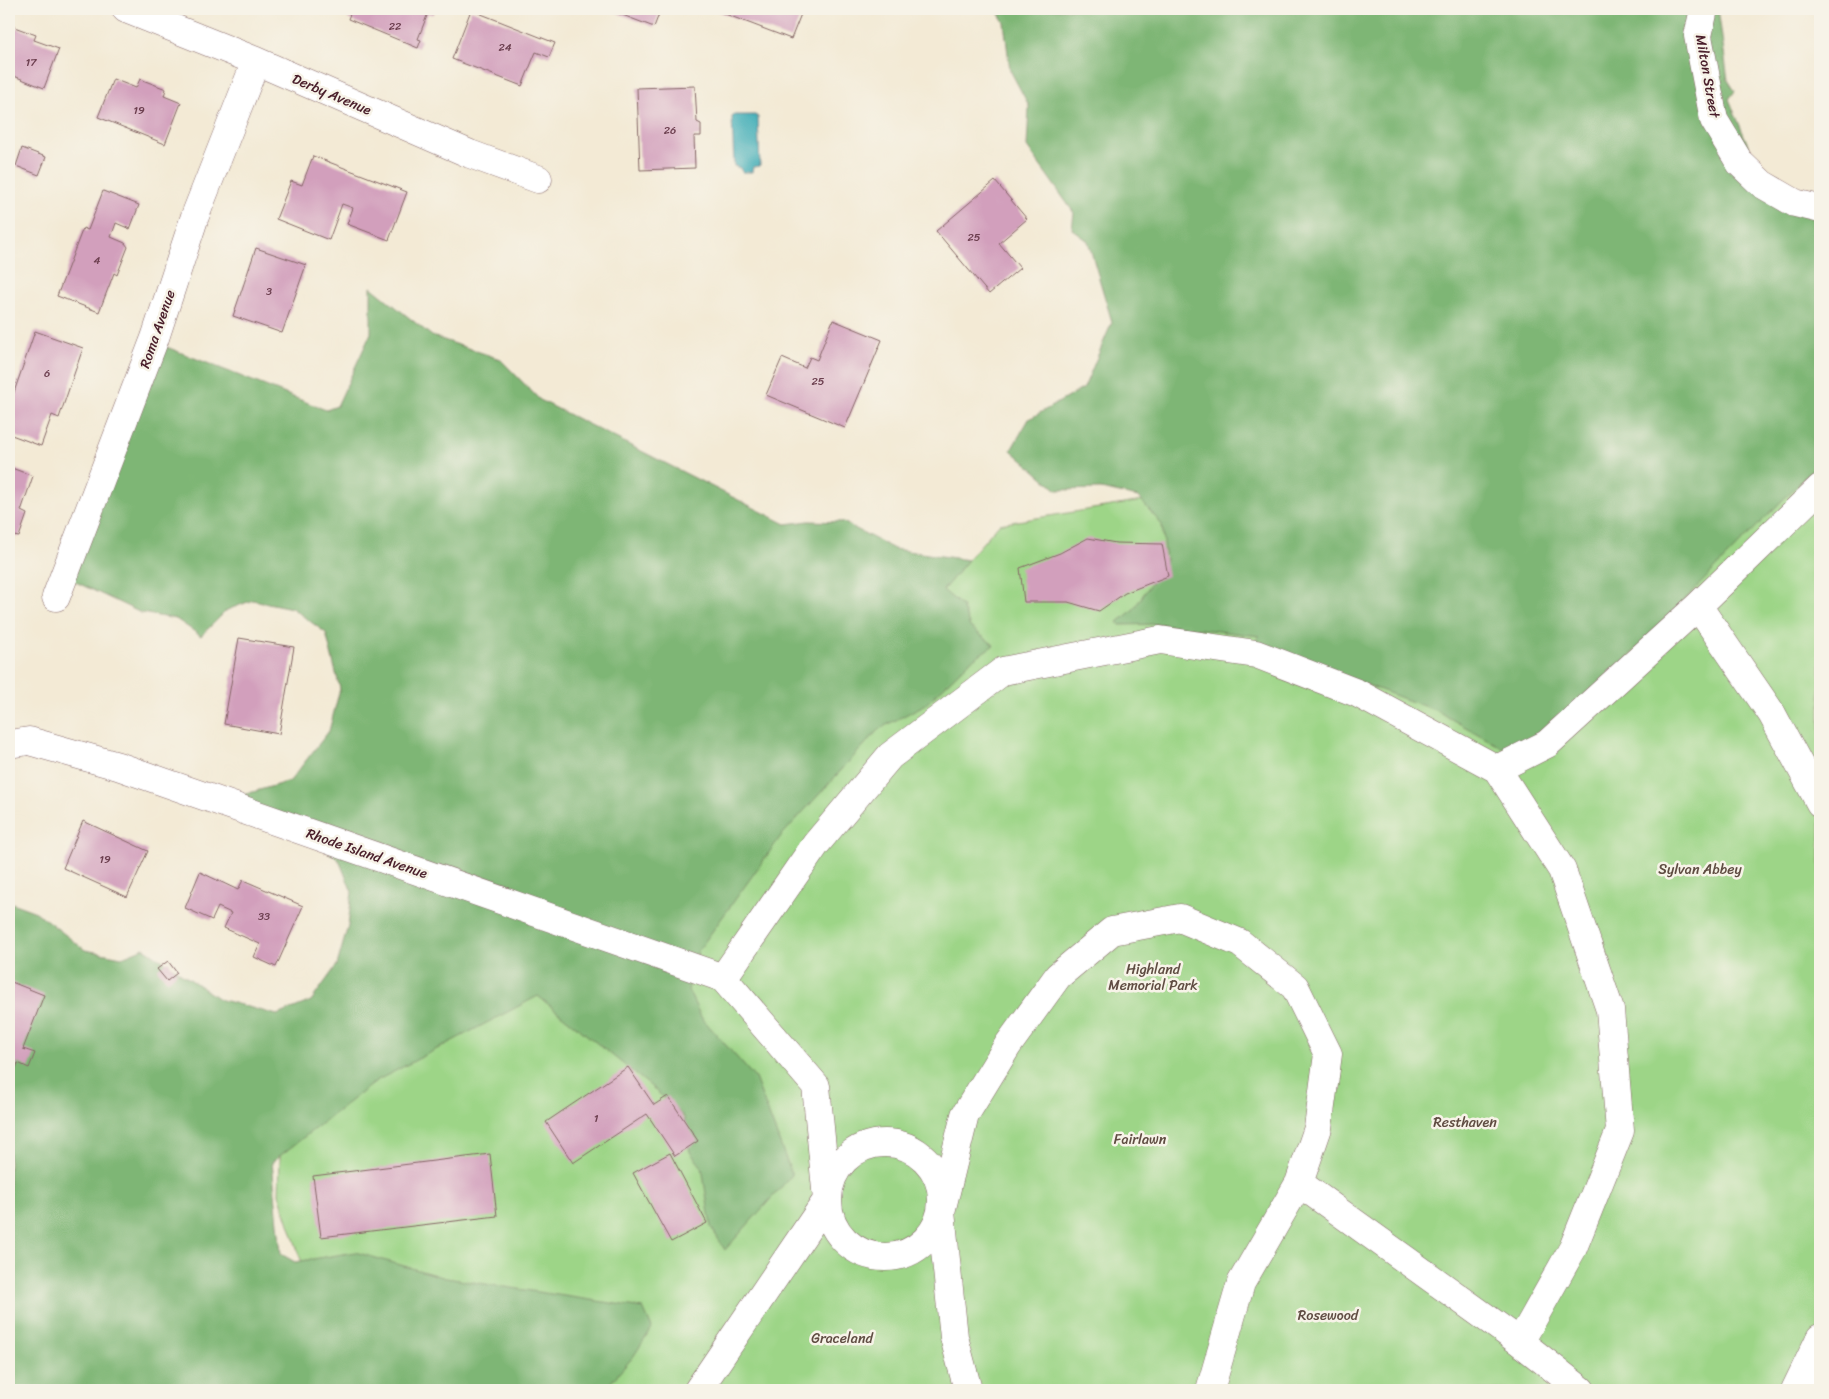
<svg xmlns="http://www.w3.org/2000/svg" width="1829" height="1399" font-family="Sriracha,sans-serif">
  <rect width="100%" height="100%" fill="#f7f3e8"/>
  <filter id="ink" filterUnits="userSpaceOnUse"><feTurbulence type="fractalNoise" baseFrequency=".02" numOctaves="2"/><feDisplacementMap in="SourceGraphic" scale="10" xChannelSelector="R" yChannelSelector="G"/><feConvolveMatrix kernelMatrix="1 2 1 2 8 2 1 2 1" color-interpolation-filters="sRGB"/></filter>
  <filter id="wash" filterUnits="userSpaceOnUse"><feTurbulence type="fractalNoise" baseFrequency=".0096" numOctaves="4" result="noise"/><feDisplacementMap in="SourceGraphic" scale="20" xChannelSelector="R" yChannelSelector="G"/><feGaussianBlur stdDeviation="1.12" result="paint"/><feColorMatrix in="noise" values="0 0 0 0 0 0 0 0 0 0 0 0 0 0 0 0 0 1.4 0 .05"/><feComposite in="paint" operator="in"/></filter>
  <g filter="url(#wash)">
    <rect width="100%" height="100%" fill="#f3ead5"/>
    <!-- green -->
    <path fill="#9dd587" stroke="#747a59" d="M1820,400V1390H471L354,1305L301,1260L279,1194L281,1123L784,771L999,524L1155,499Z"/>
    <!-- forest -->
    <path fill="#7eb674" stroke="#646a50" d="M996,9H1718L1728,80L1735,91L1729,99L1750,150L1774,183L1820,201V462L1526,761L1437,711L1255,643L1259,636L1159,624L1120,625L1118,622L1133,610L1166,561L1162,525L1138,497L1101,489L1057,490L1011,450L1029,419L1084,388L1112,322L1088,241L1072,229L1074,213L1027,147L1029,106L1010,70L1004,22Z
      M371,287L432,336L500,359L540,400L786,524L809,521L843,522L894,549L968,560L943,590L962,606L970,627L994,645L970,661L926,704L879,729L781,836L698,951L688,990L701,1017L755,1078L792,1175L725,1250L711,1227L702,1167L690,1152L684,1117L653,1088L538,996L376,1081L272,1162L281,1254L295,1262L355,1252L446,1278L643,1308L652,1328L633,1357L604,1390H9V902L36,912L85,950L122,957L144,948L219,999L277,1015L311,1001L337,965L348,926L352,892L339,860L309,838L236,797L290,781L329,731L340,689L326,633L292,608L253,600L227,610L201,636L176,619L141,613L61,575L159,344L326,410L337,406L371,333Z"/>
    <!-- water -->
    <path fill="#39aab5" stroke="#426470" d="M734,115H755L758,117L760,166L753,167L752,172H742L740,168L734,166L732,117Z"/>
    <g id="blocks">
      <!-- building -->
      <path fill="#d29fbc" d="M352,9H436L433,15L428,13L418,39L421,40L418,48L348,19Z
        M613,9H661L654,27L612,11Z
        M712,9H803L791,39Z
        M471,10L555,43L549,57L536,52L522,86L452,59Z
        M9,25L36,35L34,40L59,49L44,88L9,74Z
        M113,79L136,88L140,79L166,89L164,96L181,103L165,144L98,117Z
        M695,86L697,122L701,124V136H694L695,168L640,170L637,88Z
        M22,148L46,157L39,175L16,166Z
        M313,156L407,192L389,240L347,224L353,208L342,204L329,240L276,219L291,181L302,185Z
        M995,181L1027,219L999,243L1020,268L989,294L936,231Z
        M103,191L139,205L130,229L116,223L111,237L125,243L128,247L117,275L114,273L99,312L57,296L83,228L88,230Z
        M256,248L306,265L282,333L233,316Z
        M833,320L882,340L845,428L766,395L782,358L805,368L810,357L817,360Z
        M35,331L83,348L59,418L52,415L41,446L9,434V397L12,398Z
        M9,467L33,476L21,511L27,514L19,537L14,536L9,549Z
        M1088,538L1116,543L1162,544L1168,576L1125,593L1099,611L1068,602H1024L1020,568L1060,553Z
        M239,638L294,647L279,734L224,724Z
        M83,821L148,851L127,897L63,868Z
        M200,872L238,890L243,880L303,906L276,967L254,957L260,944L224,928L231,913L218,907L212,920L185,908Z
        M168,961L177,973L167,981L157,969Z
        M9,981L44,995L23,1049L35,1053L29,1068L18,1063L16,1068L9,1066Z
        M628,1067L654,1105L668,1096L698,1141L675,1156L647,1114L573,1163L546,1122Z
        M670,1153L707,1223L671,1242L633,1173Z
        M490,1154L497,1216L321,1237L313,1176Z"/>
    </g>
  </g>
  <g filter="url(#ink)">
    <use href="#blocks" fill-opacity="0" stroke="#856666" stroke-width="1"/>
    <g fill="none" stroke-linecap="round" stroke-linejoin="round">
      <defs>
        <path id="minor" d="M126,9L256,61L470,154L538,179
          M1704,9L1698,36L1714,120L1740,163L1762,184L1795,203L1820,209
          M56,597L155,338L195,216L256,61
          M1698,606L1772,714L1820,803
          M9,744L29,741L118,766L723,978L816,1086L827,1200L698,1390
          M1497,769L1547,744L1698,606L1820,488
          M723,978L816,844L890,756L1003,671L1160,640L1256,654L1357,693L1497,769L1562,870L1610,1010L1620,1131L1573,1248L1520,1342
          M828 1200a57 57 0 1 1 114 0a57 57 0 1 1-114 0Z
          M1299,1183L1520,1342L1581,1390
          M968,1390L954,1337L941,1212L965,1115L1008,1045L1058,976L1112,931L1180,918L1240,943L1295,987L1328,1054L1318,1128L1299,1183L1241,1283L1210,1390
          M1795,1390L1820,1338"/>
      </defs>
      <!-- minor casing -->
      <use href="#minor" stroke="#856666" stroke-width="29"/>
      <!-- minor -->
      <use href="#minor" stroke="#fff" stroke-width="28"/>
    </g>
  </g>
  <g text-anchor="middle" stroke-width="5" stroke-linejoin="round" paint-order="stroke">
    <!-- number labels -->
    <g font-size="11" fill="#6c3f4f">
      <text x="395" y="30">22</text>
      <text x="505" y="51">24</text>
      <text x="31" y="66">17</text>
      <text x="139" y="114">19</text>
      <text x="670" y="134">26</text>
      <text x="974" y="241">25</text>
      <text x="97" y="264">4</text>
      <text x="269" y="295">3</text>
      <text x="47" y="377">6</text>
      <text x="818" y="385">25</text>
      <text x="105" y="863">19</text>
      <text x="264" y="920">33</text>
      <text x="596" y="1122">1</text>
    </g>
    <!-- street labels -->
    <g font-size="14" fill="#4a1f2b" stroke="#f7f3e8">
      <text transform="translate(1708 76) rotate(80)" y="5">Milton Street</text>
      <text transform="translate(332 94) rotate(23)" y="5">Derby Avenue</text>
      <text transform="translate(157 329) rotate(-71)" y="5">Roma Avenue</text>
      <text transform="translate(367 853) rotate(19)" y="5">Rhode Island Avenue</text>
    </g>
    <!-- park labels -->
    <g font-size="14" fill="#5f4c42" stroke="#f7f3e8">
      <text x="1700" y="874">Sylvan Abbey</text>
      <text x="1153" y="974">Highland<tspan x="1153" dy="16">Memorial Park</tspan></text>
      <text x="1465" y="1127">Resthaven</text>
      <text x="1140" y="1144">Fairlawn</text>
      <text x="1328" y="1320">Rosewood</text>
      <text x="842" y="1343">Graceland</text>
    </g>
  </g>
  <!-- margin -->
  <rect width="1829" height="1399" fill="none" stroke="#f7f3e8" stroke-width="30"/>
</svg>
